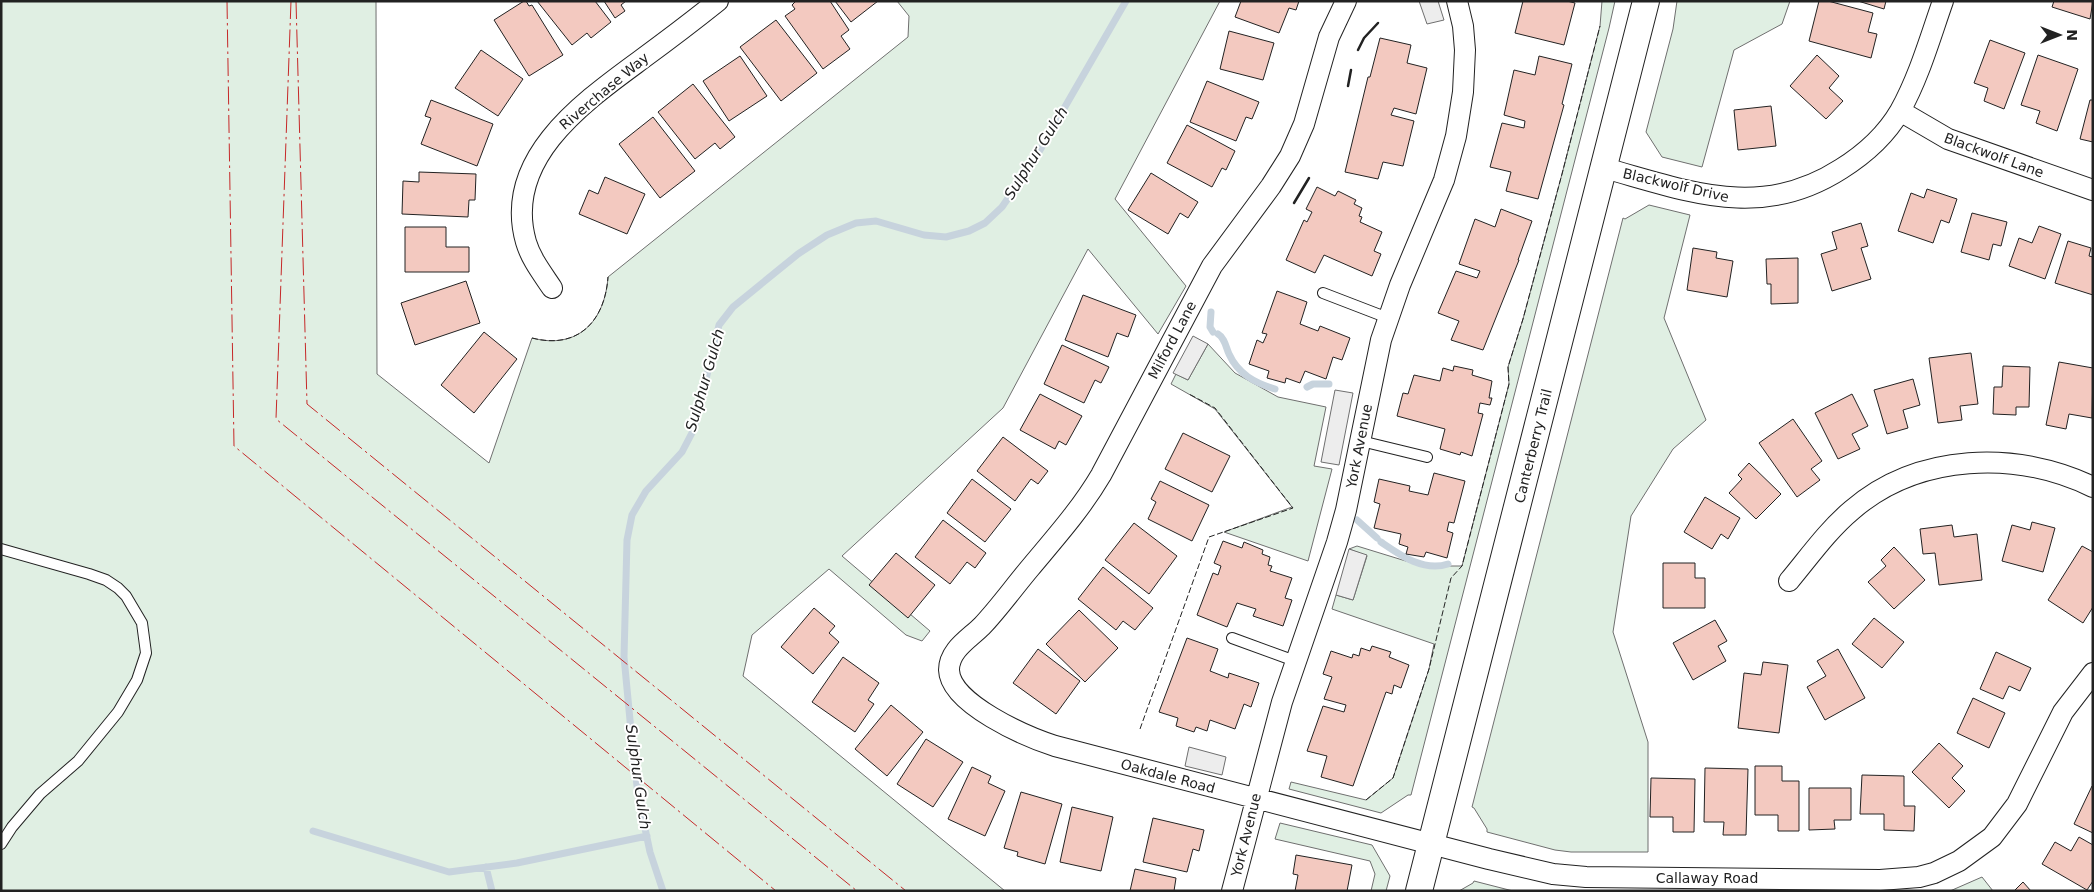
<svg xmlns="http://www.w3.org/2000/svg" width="2094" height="892" font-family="'DejaVu Sans',sans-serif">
  <rect width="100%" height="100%" fill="#fff"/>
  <!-- green -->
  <path fill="#e0efe3" stroke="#6f6f6f" d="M1,1H376L377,374L489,463L532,338C578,350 605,321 608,277L908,37L909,16L897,1H1220L1115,199L1186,286L1158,334L1088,249L1003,408L842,556L930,631L922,641L906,635L829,569L752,635L743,676L1005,891H1Z
    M1602,1H1615L1609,28L1411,795H1408L1381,813L1289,789L1291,782L1366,800L1393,778L1429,669L1434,644L1332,609L1336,595L1353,600L1367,556L1349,549L1357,546L1422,566H1462L1509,384L1508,367L1523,319L1562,174L1600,26Z
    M1677,1H1790L1782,24L1734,50L1702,167L1662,157L1646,132L1673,29Z
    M1649,205L1690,215L1664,318L1706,420L1673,449L1631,516L1613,632L1648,742V852H1571L1555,850L1487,832V829L1474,808L1472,807L1623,218L1625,219Z
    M1208,344L1235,373L1278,397L1326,407L1314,466L1332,469L1308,561L1224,532L1292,507L1215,409L1171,384L1176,374L1188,380Z
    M1280,823L1372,845L1390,876L1386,891H1371L1375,874L1370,861L1275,839Z
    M1982,877L1993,891H1950Z
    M1474,881L1513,891H1459L1473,883Z"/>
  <!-- parking -->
  <path fill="#ededed" stroke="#6f6f6f" d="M1419,1H1438L1444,20L1427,24Z
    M1193,336L1208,344L1188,380L1173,373Z
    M1335,390L1353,393L1339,465L1321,462Z
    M1349,549L1367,555L1353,600L1336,595Z
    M1189,747L1226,757L1222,775L1185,766Z"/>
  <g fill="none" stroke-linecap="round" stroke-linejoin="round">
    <!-- stream -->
    <path stroke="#c7d3dd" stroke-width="7" d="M1211,312L1210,327L1213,332
      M1218,334C1225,338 1226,348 1229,354C1238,374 1255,383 1275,389
      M1307,387L1313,384H1329
      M1357,520L1377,538
      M1381,542C1400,555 1423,572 1448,564
      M313,831L449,872L517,863L647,836
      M486,867L492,891
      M663,891L650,852L638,795L632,741L624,657L627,540L632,515L646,491L682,452L694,429L719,325L733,307L798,254L827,235L856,223L876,221L924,235L946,237L969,231L985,223L1002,207L1036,157L1126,1"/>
  </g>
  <!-- building -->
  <path fill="#f3c9c0" stroke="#222" d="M524,1H526L529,6L532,5L563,55L529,76L494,20Z
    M537,1H595L611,22L591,38L587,33L572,45Z
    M604,1H626L621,5L625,11L615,18Z
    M796,1H830L849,30L841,36L850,49L823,69L785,16L795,9L792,5Z
    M835,1H878L851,22Z
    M1241,1H1299L1296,10L1289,8L1279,33L1235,17Z
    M1523,1H1567L1575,3L1564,45L1515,33Z
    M1819,1H1828L1873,13L1868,32L1877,34L1871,58L1809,41Z
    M1858,1H1886L1884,9Z
    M2054,1H2093L2090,19L2052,7Z
    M776,20L817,73L781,101L740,47Z
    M1229,31L1274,43L1263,80L1220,69Z
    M1380,38L1411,45L1407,63L1427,68L1416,114L1394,108L1391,115L1414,121L1403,166L1383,162L1378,179L1345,172L1368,77H1370Z
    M1990,40L2025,53L2004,109L1984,101L1988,88L1974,83Z
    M481,50L523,79L498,116L455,88Z
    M1817,55L1839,76L1829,88L1843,101L1826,119L1790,86Z
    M2038,55L2078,69L2057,131L2036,123L2040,111L2021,105Z
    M740,56L767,96L729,121L703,81Z
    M1539,56L1572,64L1562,104L1564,105L1538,199L1506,191L1511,172L1490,167L1502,123L1524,128L1525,121L1504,115L1514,70L1535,75Z
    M1207,81L1259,102L1252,119L1246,117L1236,141L1190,122Z
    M693,84L735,137L720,149L715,143L695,159L658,112Z
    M431,100L493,124L477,166L421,144L431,118L425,116Z
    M2090,100H2093V142L2080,139Z
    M1771,106L1776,146L1738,150L1734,110Z
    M653,117L695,171L660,198L619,144Z
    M1187,125L1235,151L1226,170L1222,168L1212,187L1167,163Z
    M419,172L476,174L475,200H469L468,217L402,214L403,181L419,182Z
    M1151,173L1198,202L1188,218L1180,213L1168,234L1128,210Z
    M605,177L645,194L627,234L579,214L589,190L598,194Z
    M1317,187L1335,196L1338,191L1356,200L1354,204L1362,208L1359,216L1362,217L1360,222L1382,232L1374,251L1381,254L1372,276L1324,255L1315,273L1286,260L1304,220L1307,222L1312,212L1306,209Z
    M1927,189L1957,199L1949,223L1941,220L1933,243L1898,231L1911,193L1924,198Z
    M1501,209L1532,221L1518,260H1519L1483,350L1451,340L1459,321L1438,313L1456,271L1477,278L1480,271L1459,264L1475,219L1495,227Z
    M1972,213L2007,222L2001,246L1993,244L1989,260L1961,252Z
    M1861,223L1868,246L1861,248L1871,279L1832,291L1821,254L1837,249L1832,232Z
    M2039,226L2061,234L2045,279L2009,266L2019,238L2032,243Z
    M405,227H446V247H469V272H405Z
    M2068,241L2091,248L2089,256L2093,257V295L2055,283Z
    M1693,248L1717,252L1716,258L1733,261L1727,297L1687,290Z
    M1798,258V303L1771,304V284H1767L1766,259Z
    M466,281L480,323L415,345L401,303Z
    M1277,291L1307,302L1300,324L1318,331L1320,326L1350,338L1342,360L1333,357L1326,379L1305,371L1300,383L1286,378L1285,383L1267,378L1269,371L1249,364L1257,340L1263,343L1267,334L1262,333Z
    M1083,295L1136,315L1128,337L1117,333L1108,357L1065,340Z
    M484,332L517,359L474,413L441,385Z
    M1062,345L1109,367L1101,383L1095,380L1084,403L1044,384Z
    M1971,353L1978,404L1960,406L1962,420L1938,423L1929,358Z
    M2059,362L2093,368L2092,418L2069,414L2066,429L2046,425Z
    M1454,366L1473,370L1472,375L1492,381L1489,398H1492L1490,405L1480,403L1478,413L1483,414L1472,456L1461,452L1460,455L1440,449L1445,429L1397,416L1403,393L1408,394L1414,375L1440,381L1443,368L1453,371Z
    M2003,366L2030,367L2029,407H2016V415L1993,414L1994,387H2002Z
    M1913,379L1920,405L1903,410L1908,428L1887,434L1874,390Z
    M1040,394L1082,416L1066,445L1059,441L1055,449L1020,430Z
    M1852,394L1868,426L1852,434L1860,449L1838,459L1815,413Z
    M1793,419L1822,461L1811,469L1820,480L1797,497L1759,443Z
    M1183,433L1230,456L1212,492L1165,469Z
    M1003,437L1048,471L1038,484L1031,479L1015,501L977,471Z
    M1749,463L1781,494L1756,519L1729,493L1742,479L1738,475Z
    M1434,473L1465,481L1454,523L1449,522L1447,531L1453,533L1447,558L1426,552L1424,557L1406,554L1408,547L1399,544L1401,534L1374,528L1380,504L1374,502L1379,479L1410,486L1409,491L1428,495Z
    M972,479L1011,509L985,542L947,513Z
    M1160,481L1209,505L1192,541L1148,519L1156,502L1151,499Z
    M1705,497L1740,518L1728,539L1721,534L1712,549L1684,532Z
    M943,520L986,553L975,568L967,562L950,584L915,557Z
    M2032,522L2055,528L2043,572L2002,561L2012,525L2030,530Z
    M1134,523L1177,556L1149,594L1105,560Z
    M1952,525L1954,537L1977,534L1982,580L1939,585L1935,553L1923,554L1920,529Z
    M1223,541L1242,548L1244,542L1263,550L1262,554L1270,557L1268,565L1272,566L1270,571L1292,578L1285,598L1292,600L1283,626L1253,616L1256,609L1237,603L1227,627L1197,615L1213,573L1218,575L1221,566L1214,563Z
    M2082,546L2093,552V607L2083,623L2048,600Z
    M1894,547L1925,580L1894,609L1868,582L1886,566L1881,560Z
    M896,553L935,585L908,618L869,585Z
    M1663,563H1695V578H1705V608H1663Z
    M1103,567L1153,608L1135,630L1123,621L1116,630L1078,599Z
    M814,608L835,626L829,633L839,642L813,674L781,647Z
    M1079,610L1118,648L1085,682L1046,644Z
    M1874,618L1904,642L1882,668L1852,644Z
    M1715,620L1727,641L1718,646L1726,661L1693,680L1673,643Z
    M1187,638L1218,649L1210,671L1228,678L1229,673L1259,683L1251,707L1244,704L1235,729L1210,720L1207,731L1196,727L1194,732L1176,726L1178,718L1159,712Z
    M1372,646L1391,652L1389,657L1409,665L1401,688L1394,685L1392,694L1386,692L1353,786L1321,777L1327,756L1307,751L1323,706L1344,712L1346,705L1324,699L1332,677L1323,674L1331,651L1352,658L1353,654L1359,656L1361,648L1370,651Z
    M1038,649L1080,681L1056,714L1013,683Z
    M1838,649L1865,698L1825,720L1807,687L1826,676L1817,661Z
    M1996,652L2031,668L2020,691L2009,686L2003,699L1980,689Z
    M843,657L879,683L868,700L874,704L855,732L812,702Z
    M1763,662L1788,665L1779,733L1738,728L1744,673L1761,675Z
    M1973,698L2005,713L1989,748L1957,733Z
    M891,705L923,732L887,776L855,749Z
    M926,739L963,762L933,807L897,784Z
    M1939,743L1963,766L1952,778L1965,791L1949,808L1912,772Z
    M1755,766H1782V781H1799V831H1778V815H1755Z
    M972,767L991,776L988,783L1005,791L985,836L948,819Z
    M1705,768L1748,769L1746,835H1723L1724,822H1704Z
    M1862,775L1904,776V806H1915L1914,831L1884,830V814H1860Z
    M1651,778L1695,779L1694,832H1673V817H1650Z
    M2092,786H2093V833L2074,824Z
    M1809,788H1851V820H1834L1835,829L1809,830Z
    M1021,792L1062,804L1045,864L1017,856L1018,852L1004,848Z
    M1072,807L1113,817L1101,871L1060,862Z
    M1153,818L1204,830L1199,851L1193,849L1187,872L1143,862Z
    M2079,837L2093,845V881L2087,890L2042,864L2055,842L2071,851Z
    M1296,855L1352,865L1347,891H1295L1298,875L1293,874Z
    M1135,869L1176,878L1174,891H1130Z
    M2023,882L2031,891H2014Z"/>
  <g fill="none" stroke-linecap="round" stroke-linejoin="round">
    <defs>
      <path id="service" d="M1323,293L1388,318
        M1361,441L1427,457
        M1,549L89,574L106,580L118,588L126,596L142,623L146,653L137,680L118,712L78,761L40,794L12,827L1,844
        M1232,638L1295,661"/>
      <path id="minor" d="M1346,1L1329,37L1304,124L1290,156L1271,186L1212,266L1101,475C1081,509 1055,538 1030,568C1014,587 999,608 982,626C969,639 949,650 949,670C950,704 1027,737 1055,746L1489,859L1553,874L1586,877L1880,880L1919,877L1934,873L1959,861L1992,837L2017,804L2063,712L2093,673
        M1900,111L1948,139L2093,190
        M1604,168C1689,191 1760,221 1841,169C1865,154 1886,135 1900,111C1919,77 1930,38 1943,1
        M552,288C542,273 531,259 526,242C502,158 585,101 642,59C668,40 693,21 718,1
        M1789,581C1809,557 1828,530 1852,510C1918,453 2017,450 2093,487
        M1232,891L1282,702L1337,542L1346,510L1381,340L1400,285L1444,180L1456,136L1463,92L1465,50L1463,26L1457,1"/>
      <path id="tertiary" d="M1419,891L1646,1"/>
    </defs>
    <!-- service casing -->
    <use href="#service" stroke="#222" stroke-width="12"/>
    <!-- minor casing -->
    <use href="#minor" stroke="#222" stroke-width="22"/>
    <!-- tertiary casing -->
    <use href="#tertiary" stroke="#222" stroke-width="28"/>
    <!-- service -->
    <use href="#service" stroke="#fff" stroke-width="10"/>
    <!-- minor -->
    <use href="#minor" stroke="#fff" stroke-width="20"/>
    <!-- tertiary -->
    <use href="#tertiary" stroke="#fff" stroke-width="26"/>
    <!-- fence -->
    <path stroke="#222" stroke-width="1" stroke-dasharray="6 2.5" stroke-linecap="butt" d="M532,338C578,350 605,321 608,277
      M1140,729L1209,537L1293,508L1215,408L1189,394
      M1366,800L1393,778L1429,669L1451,578L1462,566L1509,384L1508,367L1523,319L1562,174L1600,26"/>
    <!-- wall -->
    <path stroke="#222" stroke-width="2.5" d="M1358,50L1364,38L1378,23
      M1348,86L1351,70
      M1294,203L1309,178"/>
    <!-- power -->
    <path stroke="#c62828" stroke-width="1" stroke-dasharray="18 4 2.5 4" stroke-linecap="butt" d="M227,1L234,446L776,891
      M291,1L276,419L857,891
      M296,1L307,404L906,891"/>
  </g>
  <g text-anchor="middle" stroke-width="4" stroke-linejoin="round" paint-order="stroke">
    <!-- street labels -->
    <g font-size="14" fill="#222" stroke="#fff">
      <text transform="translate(604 91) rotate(-40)" y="5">Riverchase Way</text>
      <text transform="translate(1994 155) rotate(20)" y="5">Blackwolf Lane</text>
      <text transform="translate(1676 185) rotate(13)" y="5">Blackwolf Drive</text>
      <text transform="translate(1172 340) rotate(-62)" y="5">Milford Lane</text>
      <text transform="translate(1359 446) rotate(-79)" y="5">York Avenue</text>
      <text transform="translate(1533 446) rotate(-76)" y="5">Canterberry Trail</text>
      <text transform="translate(1168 776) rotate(15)" y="5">Oakdale Road</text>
      <text transform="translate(1246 835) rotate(-76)" y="5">York Avenue</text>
      <text x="1707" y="883">Callaway Road</text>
    </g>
    <!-- water labels -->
    <g font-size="15" font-style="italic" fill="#222" stroke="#fff">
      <text transform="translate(1036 153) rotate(-58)" y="5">Sulphur Gulch</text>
      <text transform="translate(705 380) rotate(-74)" y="5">Sulphur Gulch</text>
      <text transform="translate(638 777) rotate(82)" y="5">Sulphur Gulch</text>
    </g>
  </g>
  <!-- border -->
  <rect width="2094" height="892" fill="none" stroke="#222222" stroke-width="5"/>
  <!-- north arrow -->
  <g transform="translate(2059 35) rotate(90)" stroke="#ffffff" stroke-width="4" paint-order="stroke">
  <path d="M0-4L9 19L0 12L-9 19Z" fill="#222222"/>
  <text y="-8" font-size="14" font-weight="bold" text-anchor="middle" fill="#222222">N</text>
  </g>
</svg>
